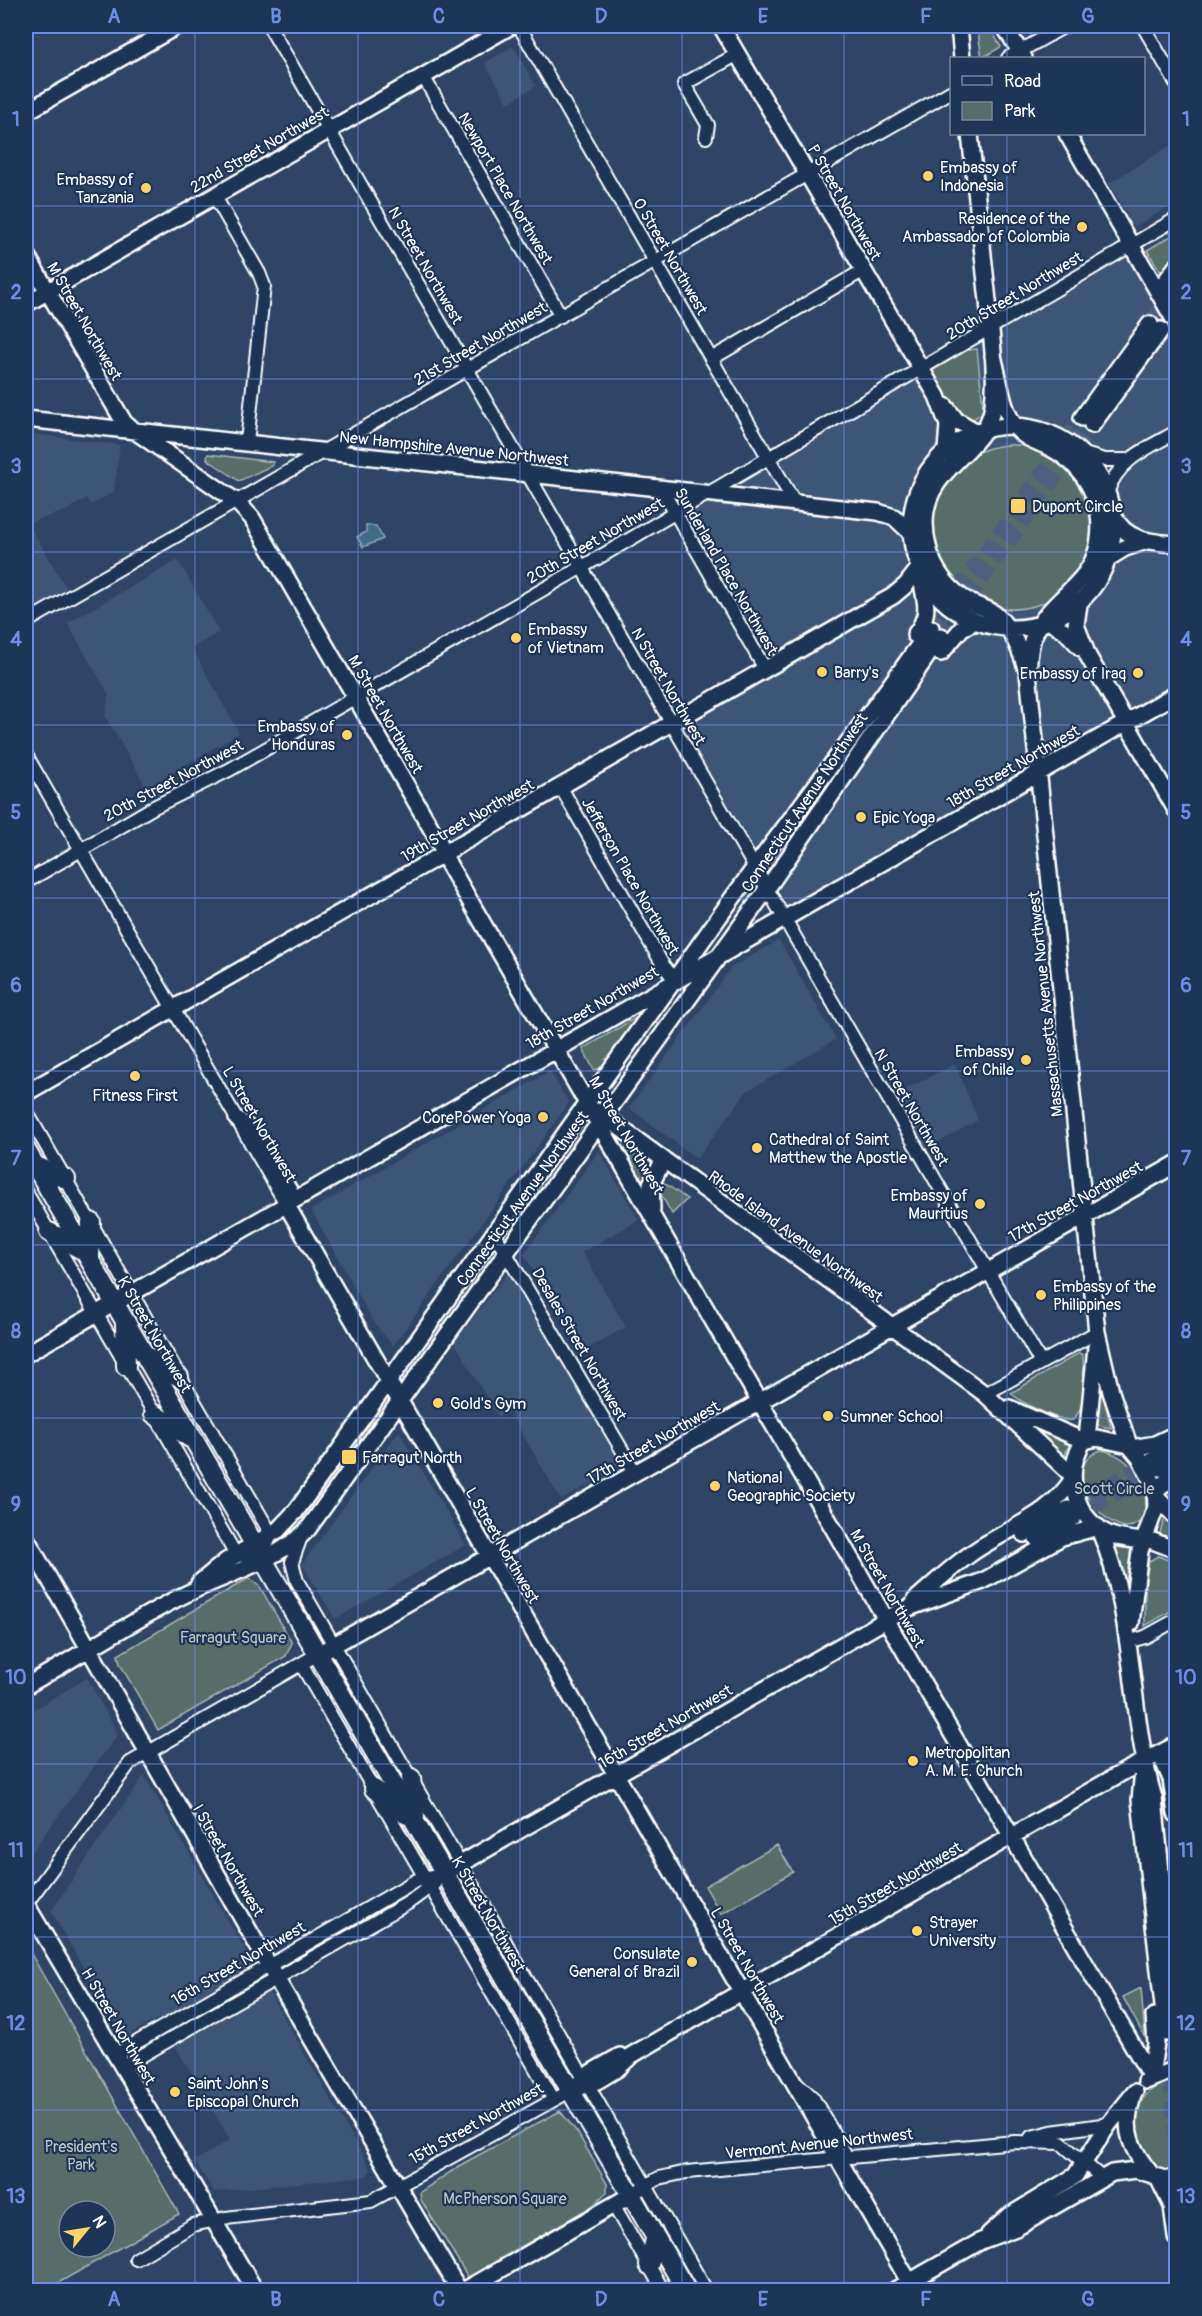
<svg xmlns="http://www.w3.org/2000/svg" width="1202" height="2316" font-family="Pangolin,sans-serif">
  <rect width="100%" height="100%" fill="#2e4568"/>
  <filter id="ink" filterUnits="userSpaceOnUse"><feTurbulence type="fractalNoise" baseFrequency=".0167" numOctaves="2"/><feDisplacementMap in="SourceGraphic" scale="12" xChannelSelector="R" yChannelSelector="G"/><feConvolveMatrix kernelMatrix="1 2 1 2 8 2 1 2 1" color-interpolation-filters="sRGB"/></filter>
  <g filter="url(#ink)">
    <!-- built -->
    <path fill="#3e5477" d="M513,46L536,86L508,103L485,63Z
      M1176,142V203L1134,227L1109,183Z
      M1131,245L1176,323V694L792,914L682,725L778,670L683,515L906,387L933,363Z
      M26,433L120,445L114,492L91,505L87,498L65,511L28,523L67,589L26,612Z
      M178,560L219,632L192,648L239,733L147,788L105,716L109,695L67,623Z
      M779,940L836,1039L746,1092L697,1159L629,1108L732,967Z
      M955,1064L978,1120L927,1149L894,1095Z
      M550,1071L569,1103L393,1346L373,1321L311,1210Z
      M599,1151L639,1220L582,1252L626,1327L580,1353L524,1254Z
      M507,1274L513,1277L620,1463L617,1469L561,1500L509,1411L498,1417L454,1342Z
      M399,1431L466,1545L335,1619L302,1564Z
      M87,1678L118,1734L31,1853H26V1714Z
      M144,1775L371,2169L367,2176L214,2192L194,2161L230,2140L159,2018L123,2038L51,1911Z"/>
    <!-- green -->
    <path fill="#576d69" stroke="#abb6b4" stroke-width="1.5" fill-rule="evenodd" d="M977,26H989L1001,47L982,58Z
      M1176,233V254L1166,269L1160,271L1147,250Z
      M977,349L983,407L982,413L970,421L959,419L933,375V370L968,350Z
      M930 527a82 82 0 1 1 164 0a82 82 0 1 1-164 0Z
      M208,454L273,462V465L239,481L207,459Z
      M635,1018L636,1020L601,1068L594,1070L583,1049Z
      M623,1147L651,1166L645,1181L641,1180Z
      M663,1182L687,1199L672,1214L658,1189Z
      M1079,1353L1083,1355C1083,1374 1088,1405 1073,1420C1060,1422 1021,1403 1011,1393Z
      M1101,1385L1111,1428L1096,1425Z
      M1033,1429L1070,1442L1063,1460Z
      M1101,1450C1129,1454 1154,1487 1143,1515C1126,1558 1045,1471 1101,1450Z
      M1165,1517L1176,1528V1542L1159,1536Z
      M1115,1547L1131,1549L1125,1590Z
      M1158,1556L1176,1563V1608L1145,1626V1585L1149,1561Z
      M249,1578L260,1587L292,1643L286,1656L158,1730L120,1664L118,1655Z
      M777,1845L793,1872L721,1914L705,1886Z
      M26,1945L179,2214L46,2290H26ZM69,2211H105V2247H69Z
      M1141,1988L1145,2038L1123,1997Z
      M1176,2080V2174C1169,2173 1161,2172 1154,2167C1118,2143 1133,2083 1176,2080Z
      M560,2111L577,2132L607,2184V2192L591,2207L468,2277L421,2200L420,2192L464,2163Z"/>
    <!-- water -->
    <path fill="#416d85" stroke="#8da7b6" stroke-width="1.5" d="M366,525L376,526L383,539L363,547L357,537L366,532Z"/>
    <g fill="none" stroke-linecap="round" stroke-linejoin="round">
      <!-- major-tunnel -->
      <path stroke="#4d617f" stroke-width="15" stroke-dasharray="15 8" stroke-linecap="butt" d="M1150,324L1171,294
        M1161,330L1176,307
        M931,628L1082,418
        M941,636L1092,425
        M1069,1508L1154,1459
        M1073,1518L1159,1469
        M1166,2033L1176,2136"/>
      <defs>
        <path id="minor" d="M269,26L1041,1363
          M519,26L794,502
          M1143,26L1176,83
          M1008,58L1065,26
          M423,76L561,316
          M706,137L708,125L684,84L738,54
          M214,195L259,273L264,286L247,442
          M711,359L864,270
          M1084,454L1105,460H1127
          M661,488L765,669
          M1107,493C1118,459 1148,448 1176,432
          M26,622L952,91
          M26,755L286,1204
          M560,786L663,965L675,980
          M26,882L154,807L229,770L603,555L1176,219
          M26,1111L271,1534L262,1558L236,1555L26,1192
          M494,1233L635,1472
          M985,1394L1097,1332
          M302,1534L292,1562L297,1581L706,2290
          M1130,1641L1145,1637L1176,1620
          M301,1664L554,2100
          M26,1904L130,1763L318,1654
          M115,2055L417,1880L432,1876
          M122,2067L408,1903L435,1883
          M798,2084L813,2098L847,2157
          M1031,2137L1051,2132L1109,2124
          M639,2190L659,2178L687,2172L1015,2142L1061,2143L1102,2178
          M614,2206L663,2290
          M136,2259L193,2225L226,2218L371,2201L570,2091"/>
        <path id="major" d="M721,26L937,396L948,425L946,450
          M959,26L962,58
          M1004,26L1024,58
          M26,112L177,26
          M970,134C976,189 982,245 988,301C991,335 997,371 993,405C986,460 909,468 928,546C933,570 949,591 970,602C978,607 988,608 995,614C1011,627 1020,649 1026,668
          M1067,134L1176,323
          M26,254L125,424L237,502L252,518L439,842L449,865L1151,2077
          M1173,291L1176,287
          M1158,292L1176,267
          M26,304L511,26
          M993,356C1000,380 1001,409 1017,429C1026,440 1040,442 1052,449C1087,468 1106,506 1098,545C1090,585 1051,598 1035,633C1029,645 1029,660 1028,673L1097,1332L1111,1392L1129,1445
          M945,406L956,420L977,432
          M1082,418L1150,324
          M26,419L878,512L894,517L911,533
          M1092,425L1161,330
          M911 527a101 101 0 1 1 202 0a101 101 0 1 1-202 0Z
          M1113,515C1125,541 1150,542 1176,544
          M1107,559L1125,548L1147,541
          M1079,604L1076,625L1088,656L1176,810
          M1049,621L1066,632L1081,648
          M915,635C931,613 926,604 921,579
          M941,653L962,628L976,621
          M26,1093L893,596L906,585L919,568
          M597,1111L985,1394L1073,1476
          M237,1119L257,1135L294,1199
          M286,1204L914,2290
          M652,1209L651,1184L663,1161
          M26,1354L1176,694
          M1009,1408L1084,1441
          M1087,1439L1096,1347
          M1132,1448L1155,1444L1176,1434
          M1154,1459L1176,1446
          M1160,1468L1176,1459
          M1156,1492L1176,1471
          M1156,1497L1176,1517
          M1099,1529C1136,1615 1128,1710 1154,1798L1176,2031
          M1024,1534L1068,1509
          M26,1538L280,1985L459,2290
          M1145,1538L1176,1550
          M1037,1539L1073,1518
          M199,1583L226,1561L278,1530L296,1511C440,1312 581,1110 724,910C792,815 864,724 931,628
          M915,1600C933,1585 950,1568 969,1555C1004,1529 1050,1517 1073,1478
          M1131,1623L1140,1551L1156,1507L1155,1487L1140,1458L1129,1445L1097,1438L1084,1441C1065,1468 1072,1511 1101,1530C1113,1538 1128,1539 1142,1541
          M318,1654L1176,1164
          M26,1686C79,1656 131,1621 186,1594C226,1574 276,1562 308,1529L762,896L941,636
          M1160,1754L1171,1779L1176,1814
          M1143,1771L1140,1800L1166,2033
          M445,1873L903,1610L983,1581L1062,1537L1098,1527
          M26,1904L255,2290
          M1151,2077L1156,2043L1154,2016
          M1146,2081L1176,2069
          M578,2084L592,2072L620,2056
          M570,2091L597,2081L617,2069L632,2055L687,2023L1125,1771L1176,1745
          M1132,2100C1122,2131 1132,2151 1152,2175
          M1158,2178L1172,2206L1176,2237
          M989,2234L1009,2216L1075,2176L1109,2124L1135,2092
          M465,2290L631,2195
          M895,2290L981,2241L1016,2228L1112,2173L1136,2170L1176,2182"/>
        <path id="highway" d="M26,1150L686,2290
          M34,1165L66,1179
          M49,1232L84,1251
          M90,1258L91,1222
          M125,1323L126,1366
          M148,1357L179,1377
          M154,1414L190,1438
          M411,1778L415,1817
          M374,1789L407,1815
          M649,2265L655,2239"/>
      </defs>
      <!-- minor casing -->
      <use href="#minor" stroke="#fff" stroke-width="16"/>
      <!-- major casing -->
      <use href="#major" stroke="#fff" stroke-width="20"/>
      <!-- highway casing -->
      <use href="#highway" stroke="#fff" stroke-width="22"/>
      <!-- minor -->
      <use href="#minor" stroke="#1d3557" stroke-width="12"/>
      <!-- major -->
      <use href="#major" stroke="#1d3557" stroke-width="15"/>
      <!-- highway -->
      <use href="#highway" stroke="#1d3557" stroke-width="18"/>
    </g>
  </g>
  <!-- grid -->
  <path fill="none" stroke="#6c8ce6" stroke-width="1.5" stroke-opacity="0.55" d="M195,26V2290M358,26V2290M520,26V2290M682,26V2290M844,26V2290M1007,26V58M1007,134V2290M26,206H1176M26,379H1176M26,552H1176M26,725H1176M26,898H1176M26,1071H1176M26,1245H1176M26,1418H1176M26,1591H1176M26,1764H1176M26,1937H1176M26,2110H1176"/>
  <!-- markers -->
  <g fill="#ffd166" stroke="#1d3557" stroke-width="2">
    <circle cx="928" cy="176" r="6"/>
    <circle cx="146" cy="188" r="6"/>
    <circle cx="1082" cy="227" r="6"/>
    <rect x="1010" y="498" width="16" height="16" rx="3"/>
    <circle cx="516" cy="638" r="6"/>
    <circle cx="822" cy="672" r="6"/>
    <circle cx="1138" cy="673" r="6"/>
    <circle cx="347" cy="735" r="6"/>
    <circle cx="861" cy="817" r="6"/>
    <circle cx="1026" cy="1060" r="6"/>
    <circle cx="135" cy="1076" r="6"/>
    <circle cx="543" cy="1117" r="6"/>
    <circle cx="757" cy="1148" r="6"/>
    <circle cx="980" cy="1204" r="6"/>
    <circle cx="1041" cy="1295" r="6"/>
    <circle cx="438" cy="1403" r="6"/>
    <circle cx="828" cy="1416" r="6"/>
    <rect x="341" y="1449" width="16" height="16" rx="3"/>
    <circle cx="715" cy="1486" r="6"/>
    <circle cx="913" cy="1761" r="6"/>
    <circle cx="917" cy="1931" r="6"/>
    <circle cx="692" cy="1962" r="6"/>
    <circle cx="175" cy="2092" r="6"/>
  </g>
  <g text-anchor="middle" stroke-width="4.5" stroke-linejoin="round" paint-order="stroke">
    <!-- street labels -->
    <g font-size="16" fill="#fff" stroke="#1d3557">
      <text transform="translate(259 149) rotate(-30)" y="6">22nd Street Northwest</text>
      <text transform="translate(506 188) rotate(60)" y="6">Newport Place Northwest</text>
      <text transform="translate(845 202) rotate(60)" y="6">P Street Northwest</text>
      <text transform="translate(671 256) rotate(60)" y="6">O Street Northwest</text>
      <text transform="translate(426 265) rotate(60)" y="6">N Street Northwest</text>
      <text transform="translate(1014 295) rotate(-31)" y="6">20th Street Northwest</text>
      <text transform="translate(85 321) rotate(60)" y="6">M Street Northwest</text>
      <text transform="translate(480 343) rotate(-30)" y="6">21st Street Northwest</text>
      <text transform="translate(454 448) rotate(6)" y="6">New Hampshire Avenue Northwest</text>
      <text transform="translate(595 540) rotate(-30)" y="6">20th Street Northwest</text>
      <text transform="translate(727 571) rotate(60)" y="6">Sunderland Place Northwest</text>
      <text transform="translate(669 686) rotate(60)" y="6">N Street Northwest</text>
      <text transform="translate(386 714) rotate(60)" y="6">M Street Northwest</text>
      <text transform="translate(1013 766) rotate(-30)" y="6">18th Street Northwest</text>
      <text transform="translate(173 780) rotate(-28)" y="6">20th Street Northwest</text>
      <text transform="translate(804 802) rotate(-56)" y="6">Connecticut Avenue Northwest</text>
      <text transform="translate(467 820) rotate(-30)" y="6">19th Street Northwest</text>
      <text transform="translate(631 876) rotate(60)" y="6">Jefferson Place Northwest</text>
      <text transform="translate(1045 1004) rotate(-96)" y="6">Massachusetts Avenue Northwest</text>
      <text transform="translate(592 1007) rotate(-30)" y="6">18th Street Northwest</text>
      <text transform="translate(912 1107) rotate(60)" y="6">N Street Northwest</text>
      <text transform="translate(260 1124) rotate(60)" y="6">L Street Northwest</text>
      <text transform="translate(627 1135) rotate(60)" y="6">M Street Northwest</text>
      <text transform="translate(522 1198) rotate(-54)" y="6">Connecticut Avenue Northwest</text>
      <text transform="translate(1075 1201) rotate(-29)" y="6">17th Street Northwest</text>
      <text transform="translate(796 1236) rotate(36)" y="6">Rhode Island Avenue Northwest</text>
      <text transform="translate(155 1334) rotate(60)" y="6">K Street Northwest</text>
      <text transform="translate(580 1344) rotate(60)" y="6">Desales Street Northwest</text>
      <text transform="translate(653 1442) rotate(-30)" y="6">17th Street Northwest</text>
      <text transform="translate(503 1545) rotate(60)" y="6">L Street Northwest</text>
      <text transform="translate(888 1588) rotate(60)" y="6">M Street Northwest</text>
      <text transform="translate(665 1726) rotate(-30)" y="6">16th Street Northwest</text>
      <text transform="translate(229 1860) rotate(60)" y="6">I Street Northwest</text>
      <text transform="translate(895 1883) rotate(-30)" y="6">15th Street Northwest</text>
      <text transform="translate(489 1914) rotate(60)" y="6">K Street Northwest</text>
      <text transform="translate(238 1963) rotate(-30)" y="6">16th Street Northwest</text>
      <text transform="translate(748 1965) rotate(60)" y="6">L Street Northwest</text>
      <text transform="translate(119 2026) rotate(60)" y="6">H Street Northwest</text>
      <text transform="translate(476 2123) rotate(-29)" y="6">15th Street Northwest</text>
      <text transform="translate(819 2143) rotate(-6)" y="6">Vermont Avenue Northwest</text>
    </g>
    <!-- poi labels -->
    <g font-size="16" fill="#fff" stroke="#1d3557" text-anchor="start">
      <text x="940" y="173">Embassy of<tspan x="940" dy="18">Indonesia</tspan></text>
      <text x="134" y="185" text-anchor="end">Embassy of<tspan x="134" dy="18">Tanzania</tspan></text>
      <text x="1070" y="224" text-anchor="end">Residence of the<tspan x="1070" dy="18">Ambassador of Colombia</tspan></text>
      <text x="1032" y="512">Dupont Circle</text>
      <text x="528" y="635">Embassy<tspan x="528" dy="18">of Vietnam</tspan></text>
      <text x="834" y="678">Barry's</text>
      <text x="1126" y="679" text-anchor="end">Embassy of Iraq</text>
      <text x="335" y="732" text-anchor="end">Embassy of<tspan x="335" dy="18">Honduras</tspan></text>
      <text x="873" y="823">Epic Yoga</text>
      <text x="1014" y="1057" text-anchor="end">Embassy<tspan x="1014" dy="18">of Chile</tspan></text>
      <text x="135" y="1101" text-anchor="middle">Fitness First</text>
      <text x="531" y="1123" text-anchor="end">CorePower Yoga</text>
      <text x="769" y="1145">Cathedral of Saint<tspan x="769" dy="18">Matthew the Apostle</tspan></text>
      <text x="968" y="1201" text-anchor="end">Embassy of<tspan x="968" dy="18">Mauritius</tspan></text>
      <text x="1053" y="1292">Embassy of the<tspan x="1053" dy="18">Philippines</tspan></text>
      <text x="450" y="1409">Gold's Gym</text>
      <text x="840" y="1422">Sumner School</text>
      <text x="362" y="1463">Farragut North</text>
      <text x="727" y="1483">National<tspan x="727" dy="18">Geographic Society</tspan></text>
      <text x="925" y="1758">Metropolitan<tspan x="925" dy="18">A. M. E. Church</tspan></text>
      <text x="929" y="1928">Strayer<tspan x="929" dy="18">University</tspan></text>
      <text x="680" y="1959" text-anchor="end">Consulate<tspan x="680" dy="18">General of Brazil</tspan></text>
      <text x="187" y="2089">Saint John's<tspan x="187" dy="18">Episcopal Church</tspan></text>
    </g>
    <!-- park labels -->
    <g font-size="16" fill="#bcc5c3" stroke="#1d3557">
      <text x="1114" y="1494">Scott Circle</text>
      <text x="233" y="1643">Farragut Square</text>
      <text x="81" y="2152">President's<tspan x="81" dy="18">Park</tspan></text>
      <text x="505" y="2204">McPherson Square</text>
    </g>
  </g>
  <!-- margin -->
  <rect width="1202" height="2316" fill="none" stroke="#1d3557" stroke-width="66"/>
  <!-- legend -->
  <rect x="950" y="57" width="195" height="78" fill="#1d3557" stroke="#77869a" stroke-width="1.5"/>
  <rect x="962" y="76" width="30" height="9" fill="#1d3557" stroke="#77869a" stroke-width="1.5"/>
  <text x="1004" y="87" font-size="18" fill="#ffffff">Road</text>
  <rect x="962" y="102" width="30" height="18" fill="#576d69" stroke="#77869a" stroke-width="1.5"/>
  <text x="1004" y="117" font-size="18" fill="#ffffff">Park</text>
  <!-- north arrow -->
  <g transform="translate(87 2229) rotate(60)"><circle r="28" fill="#1d3557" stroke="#77869a" stroke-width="1.5"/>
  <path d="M0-4.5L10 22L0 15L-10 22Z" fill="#ffd166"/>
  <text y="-9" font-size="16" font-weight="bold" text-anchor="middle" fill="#ffffff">N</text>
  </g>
  <rect x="33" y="33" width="1136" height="2250" fill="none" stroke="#6c8ce6" stroke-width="2"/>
  <g font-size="20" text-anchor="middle" font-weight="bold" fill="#6c8ce6">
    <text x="114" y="23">A</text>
    <text x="276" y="23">B</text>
    <text x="439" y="23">C</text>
    <text x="601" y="23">D</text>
    <text x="763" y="23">E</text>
    <text x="926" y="23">F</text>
    <text x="1088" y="23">G</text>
    <text x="16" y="126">1</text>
    <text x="1186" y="126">1</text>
    <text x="16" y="299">2</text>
    <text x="1186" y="299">2</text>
    <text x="16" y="473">3</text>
    <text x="1186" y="473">3</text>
    <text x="16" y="646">4</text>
    <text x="1186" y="646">4</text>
    <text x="16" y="819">5</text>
    <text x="1186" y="819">5</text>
    <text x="16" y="992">6</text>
    <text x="1186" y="992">6</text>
    <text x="16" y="1165">7</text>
    <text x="1186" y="1165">7</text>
    <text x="16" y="1338">8</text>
    <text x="1186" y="1338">8</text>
    <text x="16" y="1511">9</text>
    <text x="1186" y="1511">9</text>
    <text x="16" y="1684">10</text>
    <text x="1186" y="1684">10</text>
    <text x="16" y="1857">11</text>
    <text x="1186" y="1857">11</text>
    <text x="16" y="2030">12</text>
    <text x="1186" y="2030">12</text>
    <text x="16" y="2203">13</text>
    <text x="1186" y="2203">13</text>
    <text x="114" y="2306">A</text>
    <text x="276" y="2306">B</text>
    <text x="439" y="2306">C</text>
    <text x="601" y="2306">D</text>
    <text x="763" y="2306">E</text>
    <text x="926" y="2306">F</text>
    <text x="1088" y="2306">G</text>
  </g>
</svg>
